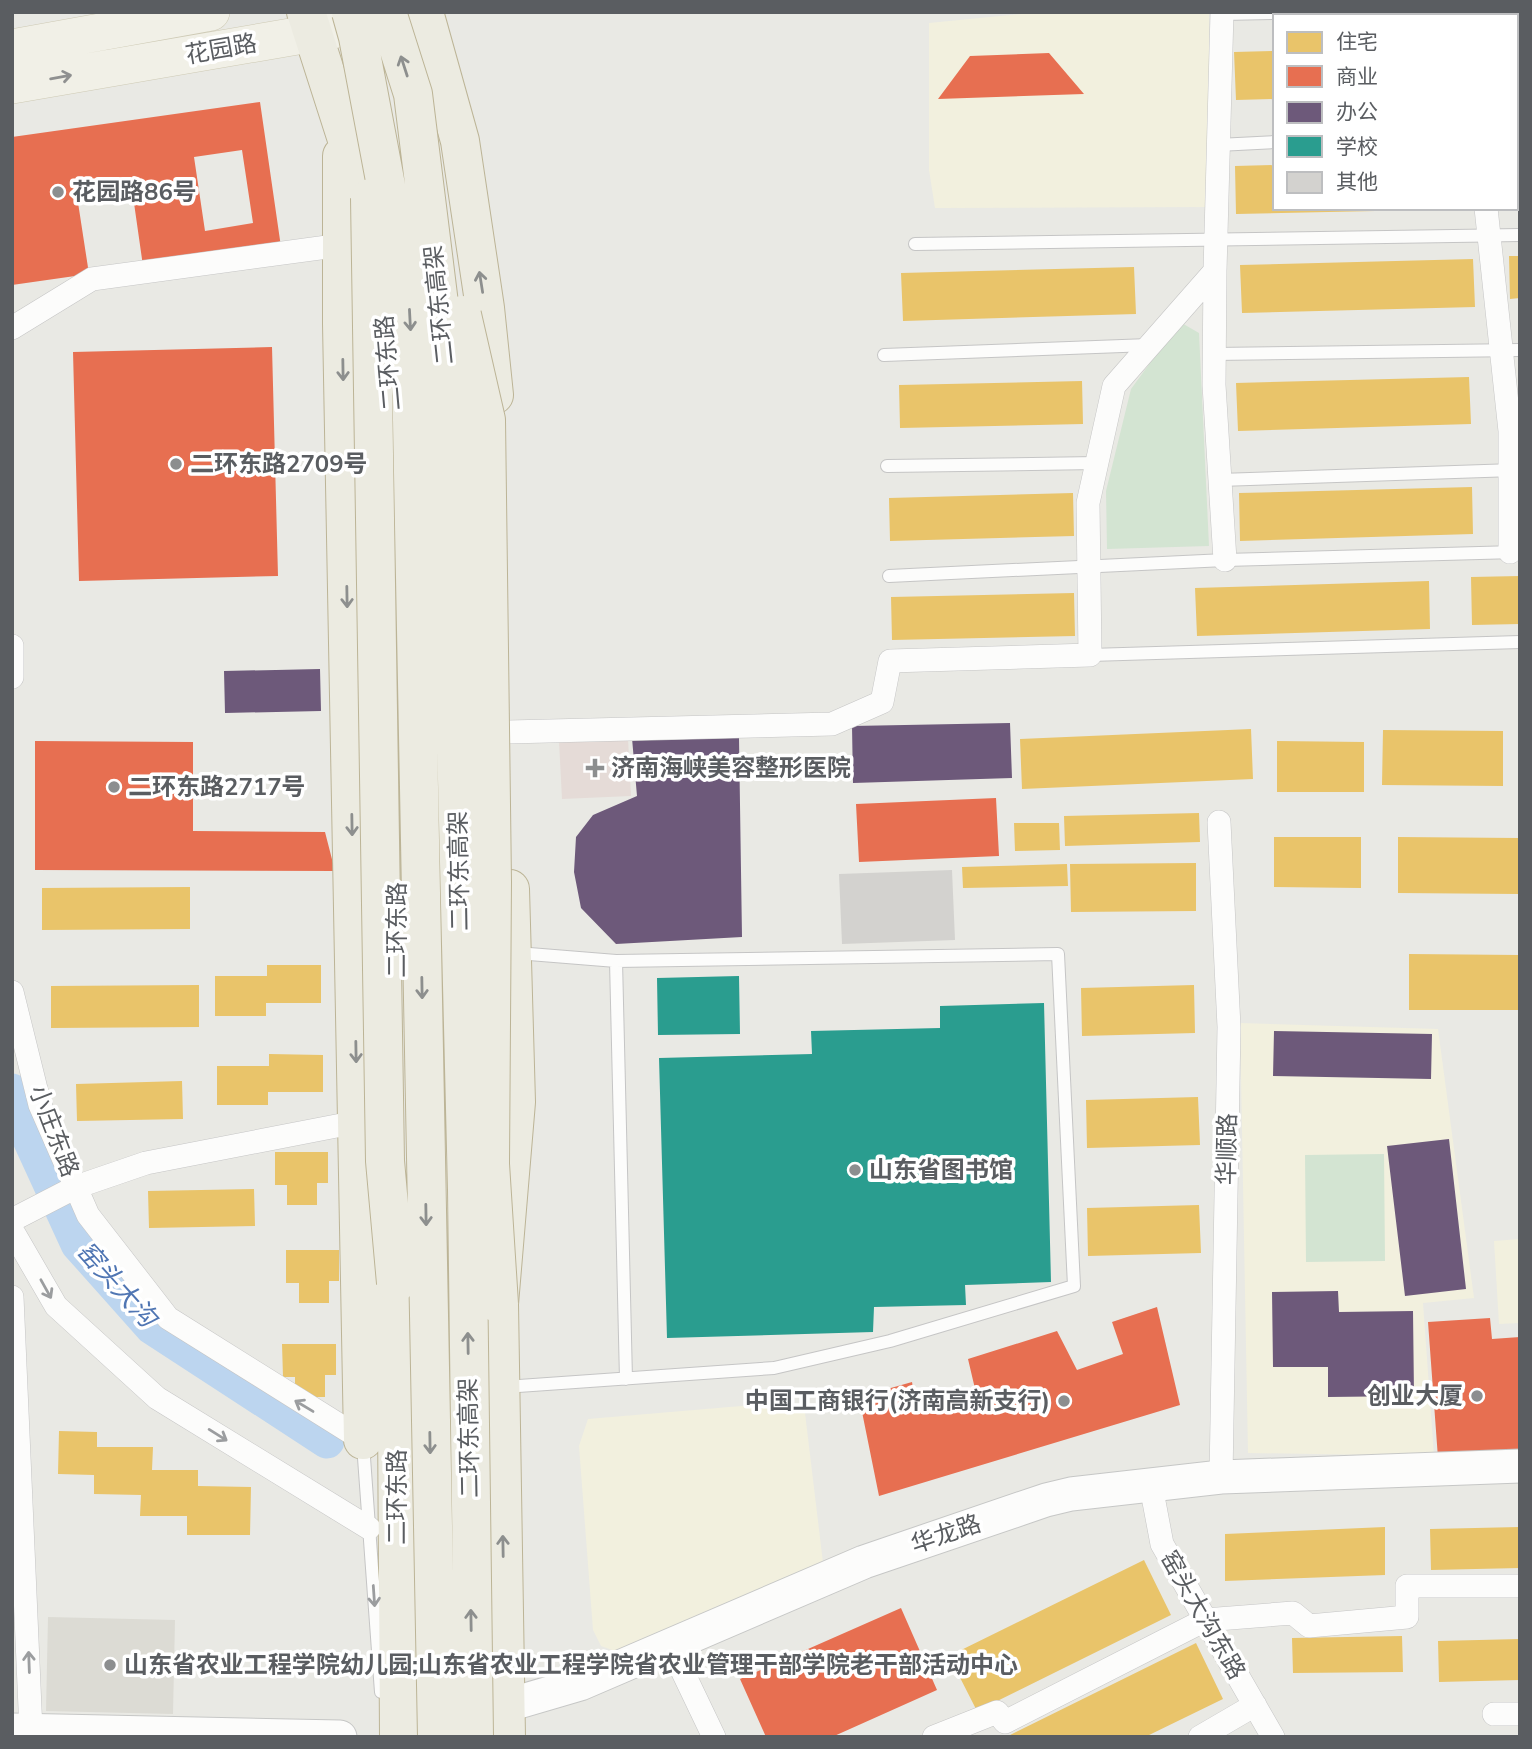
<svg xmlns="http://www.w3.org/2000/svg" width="1532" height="1749" font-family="'Nunito Sans','Noto Sans SC',sans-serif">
  <rect width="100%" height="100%" fill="#e9e9e4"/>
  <!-- commercial -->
  <path fill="#f2f0de" d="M1041,12H1209L1211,207L935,208L929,170V23Z
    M1240,1023L1438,1029L1474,1298L1423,1303L1434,1456L1248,1453Z
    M1520,1239V1323L1499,1324L1494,1241Z
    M753,1405L805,1413L824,1571L623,1654L601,1646L593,1630L579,1446L588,1419Z"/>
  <!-- education -->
  <path fill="#dcdbd4" d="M48,1617L175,1620L173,1714L46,1711Z"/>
  <!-- medical -->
  <path fill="#e5dbd7" d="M628,738L631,796L562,799L559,741Z"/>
  <!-- green -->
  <path fill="#d3e4d2" d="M1180,322L1199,333L1209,546L1107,549L1106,491L1131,389Z
    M1384,1154L1385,1261L1306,1262L1305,1155Z"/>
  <!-- homes -->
  <path fill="#e9c46a" d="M1516,41H1520V83L1516,84Z
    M1275,51V99L1236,100L1234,52Z
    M1516,161H1520V204H1516Z
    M1275,165V208L1375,211L1236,214L1235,166Z
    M1509,256H1520V298L1510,299Z
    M1473,259L1475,307L1242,313L1240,265Z
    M1134,267L1136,314L903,321L901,273Z
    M1469,377L1471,424L1238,431L1236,383Z
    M1082,381L1083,424L900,428L899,385Z
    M250,394L252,471L174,472L173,395Z
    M162,398L163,474L86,476L85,400Z
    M1472,487L1473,534L1240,541L1239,493Z
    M1073,493L1074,536L890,541L889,498Z
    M262,494L264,571L187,572L185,496Z
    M161,496L163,573L85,574L84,498Z
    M1520,576V624L1472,625L1471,577Z
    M1429,581L1430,629L1197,636L1195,588Z
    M1074,593L1075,636L892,640L891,597Z
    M1251,729L1253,779L1022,789L1020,739Z
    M1383,730L1503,731V786L1382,785Z
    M1277,741L1364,742V792H1277Z
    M1199,813L1200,842L1065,846L1064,816Z
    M1014,823H1059L1060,850L1015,851Z
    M1274,837H1361V888L1274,887Z
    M1398,837L1519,838L1518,894L1398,893Z
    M1196,863V911L1071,912L1070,864Z
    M1067,864L1068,886L963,888L962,867Z
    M190,887V929L42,930V888Z
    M1409,954L1520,955V1010H1409Z
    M267,965H321V1003H266V1016H215V976H267Z
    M199,985V1027L51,1028V986Z
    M1194,985L1195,1033L1082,1036L1081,988Z
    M269,1054L323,1055V1092H268V1105H217V1066H269Z
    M182,1081L183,1119L77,1121L76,1084Z
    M1198,1097L1200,1145L1087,1148L1086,1100Z
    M275,1152H328V1183H317V1205H287V1185H275Z
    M254,1189L255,1226L149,1228L148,1191Z
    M1199,1205L1201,1253L1088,1256L1087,1208Z
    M286,1250H339V1281H329V1303H299V1283H286Z
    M282,1344H336V1375H325V1397H295V1377H283Z
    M59,1431L97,1432V1447H153L152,1470H198V1486L251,1487L250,1535H187V1516H140L141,1495L94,1494V1475L58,1474Z
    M1385,1527V1575L1225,1581V1534Z
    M1520,1527V1568L1431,1570L1430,1529Z
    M1144,1560L1171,1615L977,1711L949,1656Z
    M1402,1636L1403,1672L1293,1673L1292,1638Z
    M1520,1639V1680L1439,1682L1438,1641Z
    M1196,1643L1223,1699L1145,1737H1006Z"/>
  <!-- shops -->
  <path fill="#e76f51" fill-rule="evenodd" d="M1049,53L1084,94L938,99L970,56Z
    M260,102L281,247L143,266L132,189L77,196L89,274L12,285V137ZM242,150L253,223L205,231L194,157Z
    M272,347L278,576L79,581L73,352Z
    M35,741L193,742V831L325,832L335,871L35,870Z
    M996,798L999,856L859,862L856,804Z
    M1157,1307L1180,1405L879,1496L859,1397L912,1382L917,1410L976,1393L968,1359L1057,1331L1077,1370L1123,1354L1112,1322Z
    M1490,1318L1492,1339L1520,1337V1452L1438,1458L1428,1322Z
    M901,1608L937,1690L832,1737H766L740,1679Z"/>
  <!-- offices -->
  <path fill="#6d597a" d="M320,669L321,711L225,713L224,671Z
    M1010,723L1012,778L853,783L852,726Z
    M632,738H739L742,937L616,944L581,908L574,872L576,837L593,815L637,796Z
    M1274,1031L1432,1034L1431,1079L1273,1076Z
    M1449,1139L1466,1289L1405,1296L1387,1146Z
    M1338,1291L1339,1312L1413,1311L1414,1396L1328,1397V1367H1273L1272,1292Z"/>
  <!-- schools -->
  <path fill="#2a9d8f" d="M739,976L740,1034L658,1035L657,978Z
    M1044,1003L1051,1282L965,1285L966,1305L874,1307L873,1332L667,1338L659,1058L812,1054L811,1031L940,1028V1006Z"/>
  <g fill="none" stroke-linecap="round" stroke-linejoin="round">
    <!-- river -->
    <path stroke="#bcd5ef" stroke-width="35" d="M12,1091L16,1109L78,1244L152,1327L327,1441"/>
  </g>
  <!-- building -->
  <path fill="#d3d2cf" d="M952,870L955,940L842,944L839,874Z"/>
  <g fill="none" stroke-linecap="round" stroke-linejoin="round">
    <defs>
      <path id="lane" d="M1222,14L1325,12
        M1516,132H1520
        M1218,145L1275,142
        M915,244L1520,235
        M1214,354L1520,350
        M884,355L1149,345
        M887,466L1097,463
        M1220,480L1514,470
        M889,576L1225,560L1516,552
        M1090,655L1520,642
        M616,961L626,1379
        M504,1387L774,1368L890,1341L1074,1286L1058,954L616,961L517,953
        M363,1444L381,1692"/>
      <path id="street" d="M1482,16V12
        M1486,208L1510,431V552
        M1215,271L1214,385L1225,560
        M12,328L92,279L342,245
        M12,646V677
        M506,732L832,724L882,702L890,661L1090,655L1088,503L1114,386L1215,271L1222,12
        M1219,822L1229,1027L1221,1477
        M12,992L40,1105L88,1215L168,1318L363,1440
        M12,1220L76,1187L146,1163L357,1122
        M12,1230L56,1306L157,1398L369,1528
        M12,1297L31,1731
        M1151,1486L1162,1544L1273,1737
        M670,1645L714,1737
        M1494,1714H1520
        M934,1737L997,1712L1005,1722L1205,1620L1293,1613L1309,1626L1407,1617V1586H1520
        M1200,1737L1255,1705"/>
      <path id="secondary" d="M481,1713L580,1684L864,1562L1046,1500L1071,1494L1221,1477L1520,1466
        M12,1730L340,1737"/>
      <path id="primary" d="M12,48L211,12
        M12,85L384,21"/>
      <path id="highway" d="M306,12L376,230
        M424,12L460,141L485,308L494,395
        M342,156V324L363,1440
        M392,412L394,538
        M396,1249L399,1737
        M506,1737L499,1304L516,1102L510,889"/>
    </defs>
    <!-- lane casing -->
    <use href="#lane" stroke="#c5c5c5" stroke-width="14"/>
    <!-- street casing -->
    <use href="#street" stroke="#c5c5c5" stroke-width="24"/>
    <!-- secondary casing -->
    <use href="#secondary" stroke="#c6c7c6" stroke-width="35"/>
    <!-- primary casing -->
    <use href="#primary" stroke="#cecab5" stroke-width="38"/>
    <!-- highway casing -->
    <use href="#highway" stroke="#bcb496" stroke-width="40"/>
    <!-- lane -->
    <use href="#lane" stroke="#fcfcfb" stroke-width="12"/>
    <!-- street -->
    <use href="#street" stroke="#fcfcfb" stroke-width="23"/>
    <!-- secondary -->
    <use href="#secondary" stroke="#fcfcfb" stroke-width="33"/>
    <!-- primary -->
    <use href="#primary" stroke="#f1f0e7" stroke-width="37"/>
    <!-- highway -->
    <use href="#highway" stroke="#ecebe1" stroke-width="38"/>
    <defs>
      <path id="highway-bridge" d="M351,12L358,37L410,313L437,1737
        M387,12L413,94L447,368L467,1190L474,1737
        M370,198L385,1161L396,1283
        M462,315L486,420L492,882L490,1164L499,1304"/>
    </defs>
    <!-- highway-bridge casing -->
    <use href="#highway-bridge" stroke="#bcb496" stroke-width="40" stroke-linecap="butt"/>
    <!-- highway-bridge -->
    <use href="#highway-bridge" stroke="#ecebe1" stroke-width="38"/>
  </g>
  <!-- one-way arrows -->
  <defs><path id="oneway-shaft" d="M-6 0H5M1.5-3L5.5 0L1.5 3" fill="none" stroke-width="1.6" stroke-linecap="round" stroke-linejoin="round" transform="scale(1.75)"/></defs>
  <g stroke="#8d8f8e">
    <use href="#oneway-shaft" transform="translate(404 66) rotate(-108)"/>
    <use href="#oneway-shaft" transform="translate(481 282) rotate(-99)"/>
    <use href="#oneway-shaft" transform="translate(410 320) rotate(87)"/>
    <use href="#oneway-shaft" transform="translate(343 370) rotate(89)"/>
    <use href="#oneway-shaft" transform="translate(347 597) rotate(89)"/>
    <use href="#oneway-shaft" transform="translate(352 825) rotate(89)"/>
    <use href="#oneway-shaft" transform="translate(422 988) rotate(89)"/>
    <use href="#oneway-shaft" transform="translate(356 1052) rotate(89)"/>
    <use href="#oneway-shaft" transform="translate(426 1215) rotate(89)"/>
    <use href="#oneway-shaft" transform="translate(468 1343) rotate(-91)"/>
    <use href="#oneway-shaft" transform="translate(430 1443) rotate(89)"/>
    <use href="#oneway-shaft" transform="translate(503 1546) rotate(-91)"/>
    <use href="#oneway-shaft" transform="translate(471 1620) rotate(-91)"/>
  </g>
  <use stroke="#8f9090" href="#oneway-shaft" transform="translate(61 77) rotate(-10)"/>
  <g stroke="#9b9d9f">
    <use href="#oneway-shaft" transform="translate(46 1289) rotate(61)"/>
    <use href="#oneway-shaft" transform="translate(304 1406) rotate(-149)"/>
    <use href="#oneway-shaft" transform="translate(218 1435) rotate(32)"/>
    <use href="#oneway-shaft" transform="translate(374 1596) rotate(86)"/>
    <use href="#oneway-shaft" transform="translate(29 1662) rotate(-92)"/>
  </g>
  <!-- markers -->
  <g fill="#8c8e8f" stroke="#fff" stroke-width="2.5">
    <circle cx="58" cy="192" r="7"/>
    <circle cx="176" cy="464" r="7"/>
    <path d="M591.5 757.5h7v7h7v7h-7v7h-7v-7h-7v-7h7z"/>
    <circle cx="114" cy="787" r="7"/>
    <circle cx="855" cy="1170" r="7"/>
    <circle cx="1477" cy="1396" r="7"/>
    <circle cx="1064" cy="1401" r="7"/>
    <circle cx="110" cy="1665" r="7"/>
  </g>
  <g text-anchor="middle" stroke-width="7" stroke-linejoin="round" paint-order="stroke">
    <!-- street labels -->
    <g font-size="24" fill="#5a5d61" stroke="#fff">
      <text transform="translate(221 49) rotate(-10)" y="8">花园路</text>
      <text transform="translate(439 305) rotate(-96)" y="8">二环东高架</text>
      <text transform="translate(388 363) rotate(-95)" y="8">二环东路</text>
      <text transform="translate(459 871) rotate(-91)" y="8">二环东高架</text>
      <text transform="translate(397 930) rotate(-90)" y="8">二环东路</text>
      <text transform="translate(54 1131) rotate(69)" y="8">小庄东路</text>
      <text transform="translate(1227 1149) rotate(-89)" y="8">华顺路</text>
      <text transform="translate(469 1438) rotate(-91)" y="8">二环东高架</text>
      <text transform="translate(397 1497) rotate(-90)" y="8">二环东路</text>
      <text transform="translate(946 1534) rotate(-19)" y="8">华龙路</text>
      <text transform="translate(1203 1615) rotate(60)" y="8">窑头大沟东路</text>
    </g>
    <!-- poi labels -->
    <g font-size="24" font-weight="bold" fill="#5a5d61" stroke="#fff" text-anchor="start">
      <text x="72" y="200">花园路86号</text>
      <text x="190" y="472">二环东路2709号</text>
      <text x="611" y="776">济南海峡美容整形医院</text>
      <text x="128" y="795">二环东路2717号</text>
      <text x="869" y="1178">山东省图书馆</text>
      <text x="1463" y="1404" text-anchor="end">创业大厦</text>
      <text x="1050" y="1409" text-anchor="end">中国工商银行(济南高新支行)</text>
      <text x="124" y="1673">山东省农业工程学院幼儿园;山东省农业工程学院省农业管理干部学院老干部活动中心</text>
    </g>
    <!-- water labels -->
    <g font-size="26" font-style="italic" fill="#5076b3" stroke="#fff">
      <text transform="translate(117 1284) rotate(48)" y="9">窑头大沟</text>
    </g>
  </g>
  <!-- border -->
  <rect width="1532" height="1749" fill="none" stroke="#5a5d61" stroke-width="28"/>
  <!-- legend -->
  <rect x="1273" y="14" width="245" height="196" fill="#ffffff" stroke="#bdbec0" stroke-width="2"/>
  <rect x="1287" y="32" width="35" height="21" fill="#e9c46a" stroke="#bdbec0" stroke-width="2"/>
  <text x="1336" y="49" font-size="21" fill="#5a5d61">住宅</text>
  <rect x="1287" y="66" width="35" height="21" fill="#e76f51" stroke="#bdbec0" stroke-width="2"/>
  <text x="1336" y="84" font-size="21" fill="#5a5d61">商业</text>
  <rect x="1287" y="102" width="35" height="21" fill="#6d597a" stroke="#bdbec0" stroke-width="2"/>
  <text x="1336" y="119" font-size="21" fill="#5a5d61">办公</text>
  <rect x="1287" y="136" width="35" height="21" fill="#2a9d8f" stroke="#bdbec0" stroke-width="2"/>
  <text x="1336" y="154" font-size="21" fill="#5a5d61">学校</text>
  <rect x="1287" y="172" width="35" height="21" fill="#d3d2cf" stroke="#bdbec0" stroke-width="2"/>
  <text x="1336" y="189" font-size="21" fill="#5a5d61">其他</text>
</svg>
